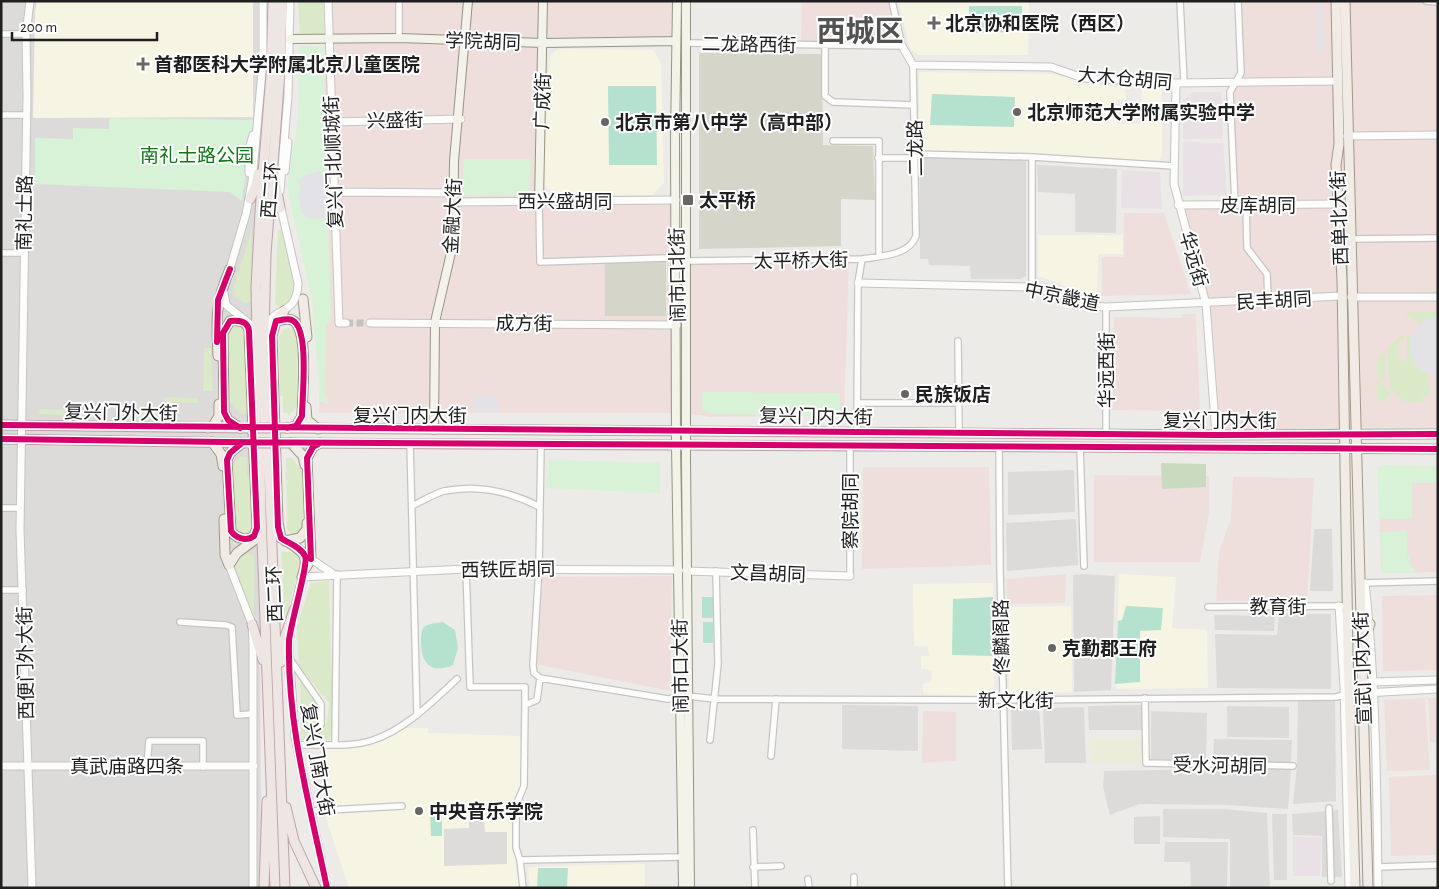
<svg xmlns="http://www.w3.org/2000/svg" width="1439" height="889" font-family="'Alegreya Sans','Noto Sans SC',sans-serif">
  <rect width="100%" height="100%" fill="#edebe7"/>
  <!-- residential -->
  <path fill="#dcdbd9" d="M1,1H258L261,888H1Z
    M920,157L1026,159V276L1021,279H971L970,266L929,265L928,259H920Z
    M1037,165L1117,169L1116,233L1075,232V194L1038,192Z
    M1074,470L1075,512L1008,515V472Z
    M1076,519L1078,565L1007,571L1006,523Z
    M1084,574L1115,576L1111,690L1074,692L1073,575Z
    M1279,614H1331V689L1217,688L1215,634L1277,635Z
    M1214,615L1275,616L1274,631L1215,630Z
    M1298,700H1335L1336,801L1293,804L1297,767Z
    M842,705L918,706V751L842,749Z
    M1142,705L1143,730H1089L1088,706Z
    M1227,706L1289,707V738L1227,737Z
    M1084,707L1086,763H1045L1043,708Z
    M1011,708H1039L1042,749L1012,750Z
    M1151,711L1207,713L1206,760L1151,759Z
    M1214,739L1292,740L1291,763L1213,761Z
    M1260,768L1291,769L1288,809L1226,805L1139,804L1110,815L1103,787L1104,771Z
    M1163,809H1224L1267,813L1270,888H1230V839L1163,837Z
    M1338,810L1342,877H1332L1330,811Z
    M1328,811L1329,877H1322V836L1293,835L1292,814Z
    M1272,814H1287V880H1274Z
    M1160,816V844H1134V817Z
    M1165,842H1228L1227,888H1191L1190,862H1164Z"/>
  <!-- commercial -->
  <path fill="#eedfdd" d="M326,1H689L686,43H543L539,201L676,200L677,261L849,262L844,415L707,417L702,415L663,413H319Z
    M806,1H889L897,41H801L802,3Z
    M1238,1H1438V437L1216,435L1207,310L1179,209L1235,208L1232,89L1241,73Z
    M1124,213H1164L1191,294L1102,296V257H1124Z
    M1181,314H1196L1200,411L1112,410L1114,317L1181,318Z
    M863,467H989L991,565L862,569Z
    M1438,467V572L1383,573L1381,571L1378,471Z
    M1094,475L1209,476V513L1200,562H1094Z
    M1233,477L1314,478L1307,601H1216L1219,552L1231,518Z
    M1066,574L1065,603L1007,604L1006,579Z
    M672,576L670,691L535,664L541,577Z
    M1438,595V670L1383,671L1382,596Z
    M1425,698L1430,770L1387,771L1384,700Z
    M1428,698H1438V855L1391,856L1389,777L1437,775L1436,742H1430Z
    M923,711L956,712V761L922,763Z"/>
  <!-- industrial -->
  <path fill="#eae1e6" d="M1192,92H1221L1223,139H1183V99Z
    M1183,142L1223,143L1227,195L1183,196Z
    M1122,170L1160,172L1162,209L1121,208Z
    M1293,837H1321L1320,876H1293Z"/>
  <!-- education -->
  <path fill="#f6f5e3" d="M37,1H253V117L33,118L35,11Z
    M899,1H1029L1028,55H918L912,51L909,45Z
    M558,49L653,50L661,62L664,183L652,195L553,194L543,184L550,56Z
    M919,72L1053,74L1104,86L1125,87L1126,99L1116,100L1117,124H1141L1142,86H1162V156L1159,160L1141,161L1011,152H919Z
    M1038,235H1123V254H1098L1097,296H1093L1038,276Z
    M1119,574L1176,577L1172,628L1207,630L1208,688L1116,689Z
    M993,583L994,696L923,694V684L931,682L932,670L921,669V656H930L927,646H914L913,584Z
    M1071,606L1072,692H1009L1008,607Z
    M402,728H428V733L520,736L523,760L522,785L513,803L514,849L521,888H349L326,818L323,798L321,748L372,744Z
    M645,864V888H530L528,867Z"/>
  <!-- religious -->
  <path fill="#dbdad9" d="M1314,529H1332L1333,591H1310Z"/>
  <!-- construction -->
  <path fill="#d6d5c9" d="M699,53L822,54L823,145L873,146L875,200L841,199V246L699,249Z
    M666,262V316H605V263Z"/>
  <!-- farmland -->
  <path fill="#ececdb" d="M1089,738H1144L1143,764H1090Z"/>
  <!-- grass -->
  <path fill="#dae9c8" d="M298,1H323L324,36L300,37Z
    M252,228L251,301L245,303L235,298L234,287Z
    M281,229C286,249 305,297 281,307L275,304L278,231Z
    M1404,312H1438V317L1425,320L1419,325Z
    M236,325H240L245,331L248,394H246L247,414H241L234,407V403H230L228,332Z
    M288,328L293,329L297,335L298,406L288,416V413L283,412V396H280L279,336L284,329Z
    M1400,336H1404V340L1399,341V361H1407V336H1412L1410,339L1420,369L1428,374L1427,379H1430L1429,396H1422V402H1405L1390,388L1387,349Z
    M204,348H211L213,391H203Z
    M1385,352V382L1377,374V361Z
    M1377,379L1391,393L1384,401H1377Z
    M164,397L198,398V403L166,402Z
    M40,409L70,410L69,415L41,414L38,411Z
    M137,410H160V418L139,417Z
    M240,457H246L247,477H250L251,529L245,535L235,531L231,468Z
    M286,458H292L300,468H303L304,529L303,532L293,536L287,529Z
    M244,552L254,555V621L235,564L236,556Z
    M281,552H293L301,561L285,621Z
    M329,581L333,734L329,740H314L327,722L329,703L299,666L297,625L311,583Z
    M300,675C318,701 326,711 308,740H301Z"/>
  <!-- forest -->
  <path fill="#c9dabe" d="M1161,463L1206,464V487L1162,489Z"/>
  <!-- park -->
  <path fill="#d7f2d6" d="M299,46L323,47L331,317L326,327L325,393L329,405L320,401L312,299L287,187L298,121Z
    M109,118L253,120L242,201L230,192L35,184V138L73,139V128L109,129Z
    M463,159H531L529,195L463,196Z
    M702,392L840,393V416L711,414L702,410Z
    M549,460L660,463V493L546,488Z
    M1381,465L1438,466V483H1412V519H1379L1378,468Z
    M1407,531V555H1410L1409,563L1417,573H1382L1380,532Z"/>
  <!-- pitch -->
  <path fill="#b5e2ce" d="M969,6H1022V32L969,33Z
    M608,86H656L657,165H609Z
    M932,94L1015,97L1014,127L930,125Z
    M702,597H713V618H702Z
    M993,597L994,656L952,655L953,599Z
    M1126,606L1163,608L1161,630L1140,631V682L1115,684L1118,621L1122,620Z
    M443,622L455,630L458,648L453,665C433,674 421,665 421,643C421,638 421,631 424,627C429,623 437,623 443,622Z
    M703,622H713V643H703Z
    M430,811H442V836H431Z
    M538,868H568L567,888H537Z"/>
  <!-- parking -->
  <path fill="#dddcdb" d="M469,820H484L485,832H507V864L444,866V829L469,828Z"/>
  <!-- plaza -->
  <path fill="#e3e2e6" d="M1317,1H1322L1324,52H1318Z
    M319,171L327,179L329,217L310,219L301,212L299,195L301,186L297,182L306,175Z
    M1438,317V376L1420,369L1414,363L1409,347L1412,336L1419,325L1425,320Z
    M475,396H497L498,412H475Z"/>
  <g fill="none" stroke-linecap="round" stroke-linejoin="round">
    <!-- tertiary-tunnel -->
    <path stroke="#c4c2bf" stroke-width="7" stroke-dasharray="7 3.5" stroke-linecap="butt" d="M346,323H370"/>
    <defs>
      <path id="minor" d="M1180,1L1184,82
        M1426,1L1438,2
        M1,34H26
        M399,38V1
        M686,43L902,46L892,1
        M825,46V96L833,102L914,105
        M1,115H25
        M833,141H879V256
        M915,154L1032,157L1174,166
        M878,158H915
        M539,201L540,262L666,258
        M1246,204L1247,248L1267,274L1268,300
        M1235,205L1230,92L1241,73L1238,1
        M1350,239L1438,238
        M1,253H23
        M862,259C880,256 909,256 916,236L913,65
        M687,261L862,259L858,283L857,431
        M1032,287V157
        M958,341L959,432
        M857,403H958
        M1106,434V307
        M410,443L417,715
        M541,443L539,568L533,665L534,673L540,678L668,699L688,696L715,699L1003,700L1336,697L1344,695
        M999,446L1000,569L1008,888
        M1080,446L1084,566
        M412,506C422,501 434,494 444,491C478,484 511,492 540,507
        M1,508H20
        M466,569L470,687H525V705L537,700L540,678
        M850,576V445
        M1362,583L1438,581
        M1,590H23
        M1208,607L1342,606
        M180,622L226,625L232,627L237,715L253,714
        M290,659L321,704V724L307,745
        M1145,698L1146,763L1293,766
        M710,740L718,664L716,571
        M335,744L337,574
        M296,745C320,744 350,748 373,740C406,729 433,701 457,679
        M771,756L776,699
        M147,766L149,741H203V767
        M1329,808L1331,881
        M310,811L402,806
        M753,830L755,888
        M520,860L683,857
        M753,867L781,866
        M1378,867L1438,865
        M854,877V888
        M808,879L809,888
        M523,888L520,860L516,848V805L524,786L525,705"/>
      <path id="tertiary" d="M30,1L26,34L27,96L20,530L32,888
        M328,1L339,323H346
        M902,46L913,65L1051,67L1083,78L1176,83L1338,81
        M1176,83L1174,184L1206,304L1216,435
        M333,122L461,119
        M1347,136L1438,135
        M285,171L288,142
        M249,173V149L253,135
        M280,191L288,96L290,1
        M334,192L455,193
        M455,202L676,200
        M1178,205L1338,204
        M229,272L246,214L252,182L263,61V1
        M858,283L1032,287L1093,306L1106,307L1342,296
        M224,292L226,305L250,324
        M1351,297H1438
        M370,323L677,325
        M266,329C273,304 297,318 298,283L280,204
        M311,559L332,573
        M229,565L252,624L253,644V888
        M686,571L850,576
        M1365,583C1376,683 1377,786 1378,888
        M1339,606L1344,686L1349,888
        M293,614L302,577L466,569L679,570
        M290,629L289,647L295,737L327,888
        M1349,693L1362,683L1372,682L1438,680
        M1346,694L1438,689
        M1,766H254"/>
      <path id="secondary" d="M677,1L675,138L676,444L683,888
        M686,1V461L690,888
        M290,39L399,38L543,43L676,41
        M539,201L543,1
        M434,430L435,322L453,244L454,161L468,1"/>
      <path id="primary" d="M1336,1L1339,144L1336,165L1342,280L1348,652L1355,888
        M1345,1L1368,888
        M303,299L307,337
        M276,321L284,311
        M218,356C216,320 215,303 230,269
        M306,407L307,420L318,429
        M208,428L213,426L219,416V404
        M240,428L228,420L224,412L223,333L230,321C239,320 248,321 249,331L257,528L254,536C246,542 236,538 231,531L227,460L230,453L242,443
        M212,442L221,454L223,466
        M291,443L303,456L305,465
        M224,519L225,555L229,565
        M281,538L278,522L272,336L276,321C281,320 288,318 292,320C310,328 302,397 302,416L296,426L287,428
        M285,540C303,552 310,554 302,577
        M285,541L300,538L307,529V523
        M229,565L237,553L257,538
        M305,569L311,559L307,458L313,447L320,443
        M1363,642L1370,624"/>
      <path id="trunk" d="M273,1L271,74L260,211L256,288L261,513L275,888
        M282,1L280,73L266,254L264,337L285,888
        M275,181L280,208
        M250,199L256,186L258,174
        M1,425L250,428
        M287,428L1216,435L1438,434
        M1,439L250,443
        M291,443L1438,449
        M252,624L263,660
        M281,662L284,640L294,610
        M286,807L294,841L316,888
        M264,888L267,801"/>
    </defs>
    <!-- minor casing -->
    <use href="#minor" stroke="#c6c5c3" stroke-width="8"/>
    <!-- tertiary casing -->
    <use href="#tertiary" stroke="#c6c5c3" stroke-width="9"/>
    <!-- secondary casing -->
    <use href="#secondary" stroke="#949680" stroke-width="10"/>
    <!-- primary casing -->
    <use href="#primary" stroke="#a29885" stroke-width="11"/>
    <!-- trunk casing -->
    <use href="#trunk" stroke="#c0a0aa" stroke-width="11"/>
    <!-- minor -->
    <use href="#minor" stroke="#fcfcfb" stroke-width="5.5"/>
    <!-- tertiary -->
    <use href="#tertiary" stroke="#fcfcfb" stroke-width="7"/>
    <!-- secondary -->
    <use href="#secondary" stroke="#f3f3ea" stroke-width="8"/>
    <!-- primary -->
    <use href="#primary" stroke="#f0ece5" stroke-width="9"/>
    <!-- trunk -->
    <use href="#trunk" stroke="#ede6e3" stroke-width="9"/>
    <defs>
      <path id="trunk-bridge" d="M250,428H287
        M250,443H291"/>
    </defs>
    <!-- trunk-bridge casing -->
    <use href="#trunk-bridge" stroke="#c0a0aa" stroke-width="11" stroke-linecap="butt"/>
    <!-- trunk-bridge -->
    <use href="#trunk-bridge" stroke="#ede6e3" stroke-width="9"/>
    <defs>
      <path id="cycleway" d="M217,342L218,300L230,269
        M1,425L1216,435L1438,434
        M240,428L228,420L224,412L223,333L230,321C239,320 248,321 249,331L257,528L254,536C246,542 236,538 231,531L227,460L230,453L242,443
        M287,428L296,426L302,416C302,397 310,328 292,320C288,318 281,320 276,321L272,336L278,527L281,538C288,543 301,547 305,556C309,563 290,625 289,641C287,725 310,806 327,888
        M1,439L223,442L1438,449
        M311,559L307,458L313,447L320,443"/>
    </defs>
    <!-- cycleway casing -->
    <use href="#cycleway" stroke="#fff" stroke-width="9"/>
    <!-- cycleway -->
    <use href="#cycleway" stroke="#d6006c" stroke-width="6"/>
  </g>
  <!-- markers -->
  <g fill="#676665" stroke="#fff" stroke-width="2">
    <path d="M931.5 15.5h5v5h5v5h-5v5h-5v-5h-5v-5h5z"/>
    <path d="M140.5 56.5h5v5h5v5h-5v5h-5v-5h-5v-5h5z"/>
    <circle cx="1017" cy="112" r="5"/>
    <circle cx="605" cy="122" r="5"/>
    <rect x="682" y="194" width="12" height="12" rx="2.5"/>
    <circle cx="905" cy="394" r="5"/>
    <circle cx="1052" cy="648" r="5"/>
    <circle cx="419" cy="811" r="5"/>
  </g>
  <g text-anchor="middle" stroke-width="4" stroke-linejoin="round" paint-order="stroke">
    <!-- poi labels -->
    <g font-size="19" font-weight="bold" fill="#1f1f1f" stroke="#fff" text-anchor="start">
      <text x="945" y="30">北京协和医院（西区）</text>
      <text x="154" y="71">首都医科大学附属北京儿童医院</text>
      <text x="1027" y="119">北京师范大学附属实验中学</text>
      <text x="615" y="129">北京市第八中学（高中部）</text>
      <text x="699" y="207">太平桥</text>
      <text x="915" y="401">民族饭店</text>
      <text x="1062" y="655">克勤郡王府</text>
      <text x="429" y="818">中央音乐学院</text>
    </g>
    <!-- street labels -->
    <g font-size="19" fill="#1f1f1f" stroke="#fff">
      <text transform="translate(483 41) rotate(2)" y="7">学院胡同</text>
      <text transform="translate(749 44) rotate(1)" y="7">二龙路西街</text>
      <text transform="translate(1125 78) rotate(5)" y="7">大木仓胡同</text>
      <text transform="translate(542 101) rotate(-88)" y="7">广成街</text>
      <text transform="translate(395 120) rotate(-1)" y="7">兴盛街</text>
      <text transform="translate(915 148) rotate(-91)" y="7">二龙路</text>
      <text transform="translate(333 162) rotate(-92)" y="7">复兴门北顺城街</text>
      <text transform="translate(270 190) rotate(-85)" y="7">西二环</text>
      <text x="565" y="208">西兴盛胡同</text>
      <text x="1258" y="212">皮库胡同</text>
      <text transform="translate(24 213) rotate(-89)" y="7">南礼士路</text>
      <text transform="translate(452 216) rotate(-87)" y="7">金融大街</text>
      <text transform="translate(1339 218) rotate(-92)" y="7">西单北大街</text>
      <text transform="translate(1194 259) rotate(74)" y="7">华远街</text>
      <text transform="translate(801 260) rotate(-1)" y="7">太平桥大街</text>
      <text transform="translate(677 275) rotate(-91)" y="7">闹市口北街</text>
      <text transform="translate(1062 296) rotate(12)" y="7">中京畿道</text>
      <text transform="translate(1274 300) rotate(-3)" y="7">民丰胡同</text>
      <text x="524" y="330">成方街</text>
      <text transform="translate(1106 370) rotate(-90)" y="7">华远西街</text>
      <text transform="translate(121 412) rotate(1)" y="7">复兴门外大街</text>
      <text x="410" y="422">复兴门内大街</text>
      <text transform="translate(816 416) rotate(1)" y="7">复兴门内大街</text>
      <text x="1220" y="427">复兴门内大街</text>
      <text transform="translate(850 511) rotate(-90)" y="7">察院胡同</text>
      <text transform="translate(508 569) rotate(-1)" y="7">西铁匠胡同</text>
      <text transform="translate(768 573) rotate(2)" y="7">文昌胡同</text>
      <text transform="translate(274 594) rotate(-92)" y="7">西二环</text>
      <text x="1278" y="613">教育街</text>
      <text transform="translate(1001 637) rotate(-91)" y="7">佟麟阁路</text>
      <text transform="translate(25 663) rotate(-91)" y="7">西便门外大街</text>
      <text transform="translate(680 666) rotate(-91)" y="7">闹市口大街</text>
      <text transform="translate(1362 668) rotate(-92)" y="7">宣武门内大街</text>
      <text x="1016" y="707">新文化街</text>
      <text transform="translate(318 760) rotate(80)" y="7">复兴门南大街</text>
      <text transform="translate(1220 765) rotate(1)" y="7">受水河胡同</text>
      <text x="127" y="773">真武庙路四条</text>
    </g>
    <!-- park labels -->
    <g font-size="19" fill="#117818" stroke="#fff">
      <text x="197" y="162">南礼士路公园</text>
    </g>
    <!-- town labels -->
    <g font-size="29" font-weight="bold" fill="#525252" stroke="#fff">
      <text x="860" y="41">西城区</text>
    </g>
  </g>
  <!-- border -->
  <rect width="1439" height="889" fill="none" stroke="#1f1f1f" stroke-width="5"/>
  <!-- scale -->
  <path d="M12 32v8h145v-8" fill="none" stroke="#1f1f1f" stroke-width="2.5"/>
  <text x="20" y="32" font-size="15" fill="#1f1f1f" stroke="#ffffff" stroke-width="4" paint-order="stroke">200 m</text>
</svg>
